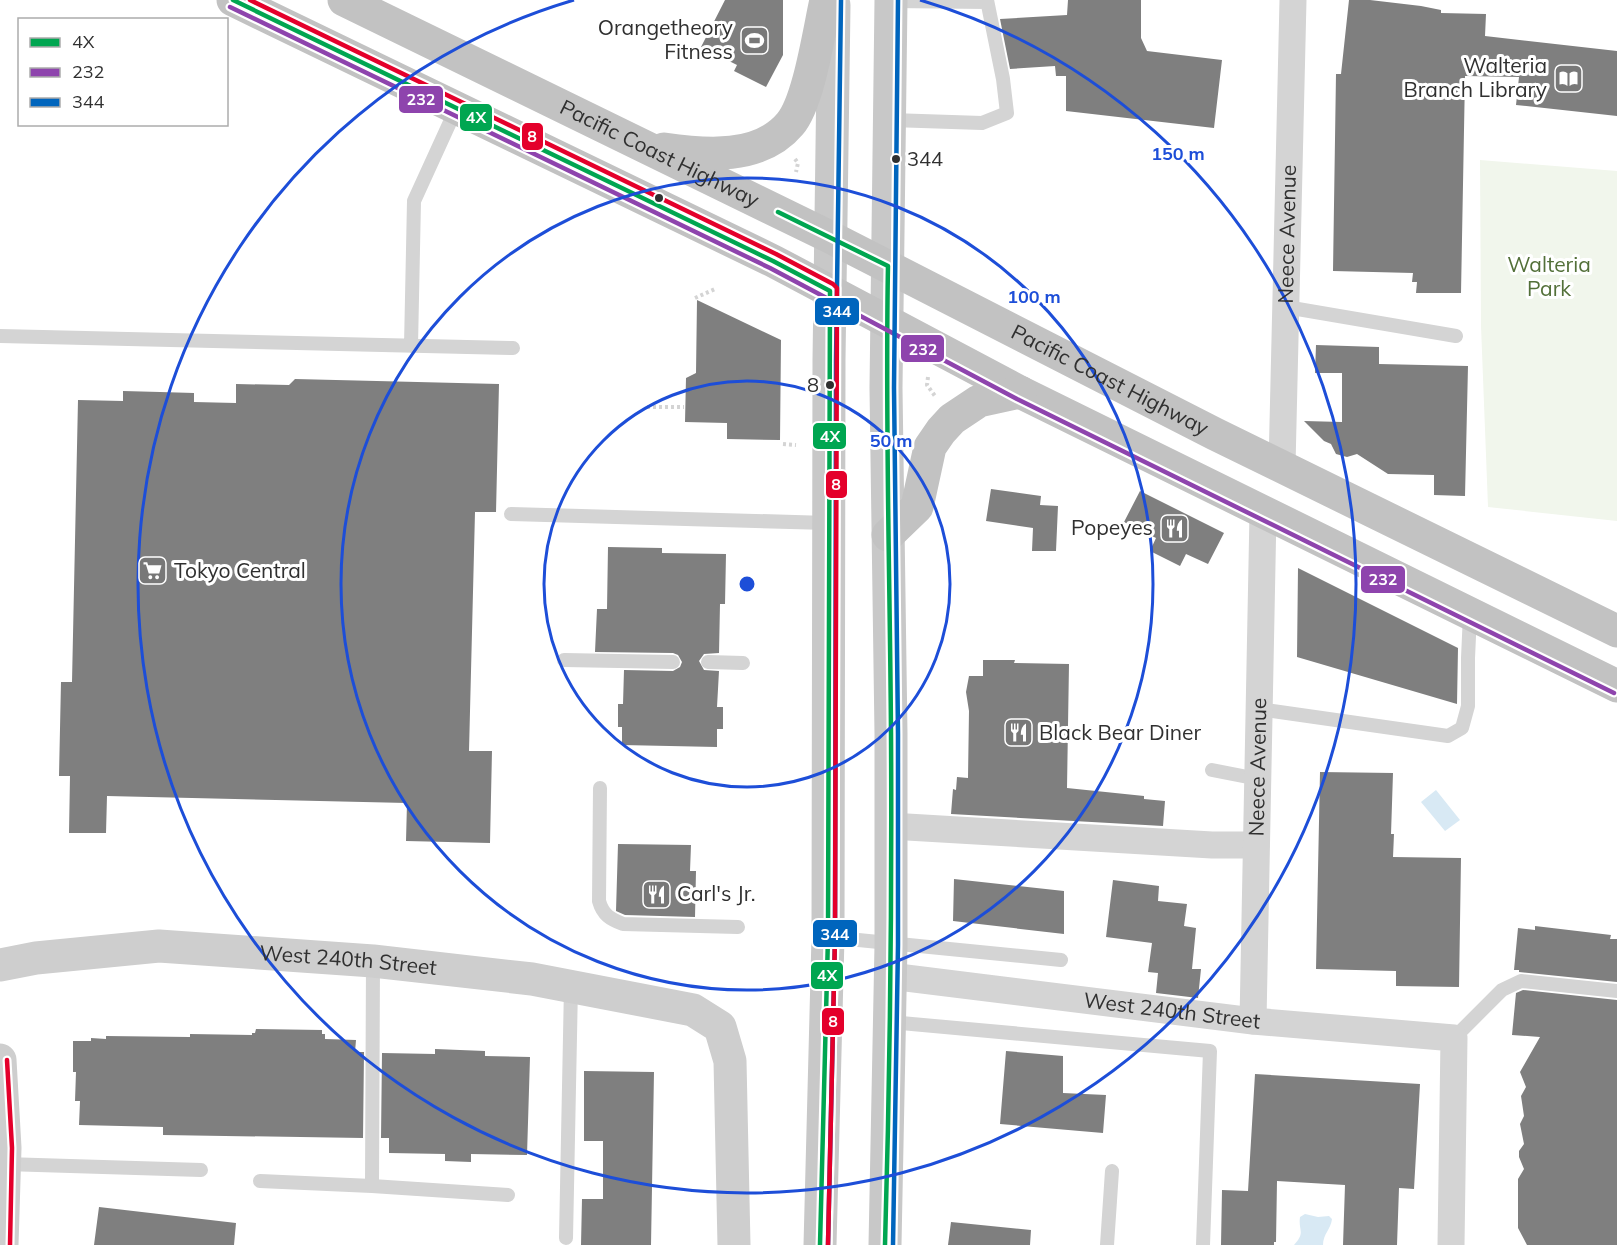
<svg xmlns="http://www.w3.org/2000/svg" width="1617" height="1245" font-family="Mulish,sans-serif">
  <rect width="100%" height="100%" fill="#fff"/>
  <!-- green -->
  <path fill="#f1f6ec" d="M1480,160L1617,171V521L1488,507L1481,326Z"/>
  <!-- water -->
  <path fill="#d8e9f4" d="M1436,790L1460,820L1445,831L1421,802Z
    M1305,1214L1318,1217L1329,1216L1332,1219C1331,1229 1323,1234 1323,1245H1294C1306,1232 1298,1231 1300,1217Z"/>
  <!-- building -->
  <path fill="#7f7f7f" d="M725,0H783V55L766,87L734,71L737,65L701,47Z
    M1068,0H1141V38L1147,51L1222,60L1214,128L1066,111V76H1056L1055,66L1010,69L1000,19L1067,15Z
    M1349,0H1370L1421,6L1441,10V13L1486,14L1485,36L1617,51V116L1516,105L1519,77L1465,76L1461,293H1416L1417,282H1412L1413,273L1333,271L1336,74H1341Z
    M697,300L781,340L780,440L727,439V423L685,422L686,378L696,373Z
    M1316,345L1379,347V364L1468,366L1465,496L1434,495V475L1388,474L1357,454L1347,457L1336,454L1331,444L1324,441L1304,421L1342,422V373H1315Z
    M295,379L499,384L496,512H475L469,751H492L490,843L406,841L407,803L107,796L106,833H69L70,776H59L61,682H72L78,400L123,401V391L160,392L194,393V402L236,403V384L289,385Z
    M991,489L1041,496L1040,505L1058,506L1056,551H1032L1033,528L986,521Z
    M1140,491L1224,533L1208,564L1186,554L1180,566L1150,551L1156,538L1124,522Z
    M608,547L662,548V553L726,554L725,604H720L719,653L704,654L699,661L704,670L719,671L717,707H723V729H717V747L622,745V727H618V704H623L624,670L673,671L680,667L682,662L678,655L673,653L595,652L597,609H607Z
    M1298,568L1458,648L1457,704L1297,657Z
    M983,660H1015L1014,663L1069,664L1067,788L1144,796V799L1165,801L1163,826L951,814L953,789L956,790L957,777L968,778L969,711L966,692L969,676H983Z
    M1320,772L1393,773L1391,834H1394L1393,857L1461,858L1459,987L1396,986V971L1316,969Z
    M618,844L691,845L690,871H696L695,917L625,915L616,911Z
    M954,879L1064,891V934L953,921Z
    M1113,880L1159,886L1158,901L1187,904L1184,926L1196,928L1192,969H1201L1198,998L1156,993L1158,973L1148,972L1152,943L1106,937Z
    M1535,926L1611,935L1610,939H1617V982L1519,972V970H1514L1518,928L1535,930Z
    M1523,990L1617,1000V1245H1527L1518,1228V1179L1524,1169L1519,1157V1151L1524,1144L1520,1124L1524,1116L1521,1096L1526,1087L1520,1072L1540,1037L1512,1035L1516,993Z
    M256,1029L322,1030V1034H325V1039L356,1040L355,1052H364L363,1138L163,1135V1127L79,1125L80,1101H75L76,1072H73V1041H91V1038L106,1039V1036L190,1037V1034L252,1035V1033H255Z
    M435,1049L485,1051V1056L530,1057L527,1155L471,1154V1162L445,1161V1154L389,1153V1138H381L382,1053L435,1054Z
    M1006,1051L1063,1056V1093L1106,1095L1103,1133L1000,1124Z
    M584,1071L654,1072L651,1245H581L582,1199H603V1141H584Z
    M1255,1074L1420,1084L1414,1189L1399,1188L1397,1245H1343L1345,1185L1277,1181L1276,1242H1274V1245H1221L1222,1190L1248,1191Z
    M99,1207L236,1223L234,1245H94Z
    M951,1222L1031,1230L1030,1245H948Z"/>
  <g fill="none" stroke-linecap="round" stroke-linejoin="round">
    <!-- path -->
    <path stroke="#d4d4d4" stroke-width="4" stroke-dasharray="3 3" stroke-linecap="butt" d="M795,159L798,163L796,172
      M695,298L715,289
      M928,377L927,385L935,396
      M647,407H684
      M783,444L796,445"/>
    <!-- lane -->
    <path stroke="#d4d4d4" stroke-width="14" d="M891,1L987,2
      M891,120L982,123L1007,113L1003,79L987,0
      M1286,307L1456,336
      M0,336L513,348
      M411,346L414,201L456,109
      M511,514L828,523
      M564,660L673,662
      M708,662L743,663
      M1259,709L1448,736L1462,728L1468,706V658L1470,614
      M1212,770L1258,779
      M600,788L599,901C603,915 610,919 623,924L738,927
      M828,937L1061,960
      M890,1022L1210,1051L1203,1245
      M1454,1038L1502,990L1521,981L1617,991
      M5,1164L201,1170
      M260,1181L372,1186L373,961
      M372,1186L508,1195
      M566,1238L571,986
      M1107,1245L1112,1171"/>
    <!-- street -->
    <g stroke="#d4d4d4" stroke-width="27">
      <path id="s1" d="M1282,466L1293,0"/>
      <path d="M890,826L1212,845H1256"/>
      <path id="s2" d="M890,976L1253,1021L1454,1038L1451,1245"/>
      <path id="s3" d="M1253,1021L1263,513"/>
    </g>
    <!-- secondary -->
    <g stroke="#cecece" stroke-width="33">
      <path id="s4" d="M0,965L36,958L159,946L373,961L532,979L693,1010L720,1027L730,1061L734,1245"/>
      <path d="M0,1060L5,1148L2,1245"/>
    </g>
    <!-- primary -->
    <path stroke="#c8c8c8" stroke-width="33" d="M820,1245L828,937L829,360L834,5
      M885,1245L891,945V734L886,388L891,0"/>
    <!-- highway -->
    <g stroke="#c2c2c2" stroke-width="33">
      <path d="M233,0L773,261L1020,392L1617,686"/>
      <path id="s5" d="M344,0L830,237L1215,434L1617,631"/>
      <path d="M664,149C705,155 760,160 790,124C809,102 819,31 826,0"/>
      <path d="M888,535L917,507L930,447L941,431L952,419L979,401L1020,392"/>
    </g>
    <defs>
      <path id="bus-1" d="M233,0L773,261L830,291L828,937L820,1245
        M778,212L888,266C885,422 890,578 891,733C892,904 890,1075 885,1245"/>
      <path id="bus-2" d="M230,7L770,268L1017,399L1614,693"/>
      <path id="bus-3" d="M828,1245L835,937L836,360L841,0
        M893,1245L898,945V734L894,388L898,0"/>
      <path id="bus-4" d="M250,0L776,254L833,284L837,288L835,937L828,1245
        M7,1060L12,1148L10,1245"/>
    </defs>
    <!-- bus-1 casing -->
    <use href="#bus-1" stroke="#fff" stroke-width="9"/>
    <!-- bus-2 casing -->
    <use href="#bus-2" stroke="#fff" stroke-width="9"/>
    <!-- bus-3 casing -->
    <use href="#bus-3" stroke="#fff" stroke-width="9"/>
    <!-- bus-4 casing -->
    <use href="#bus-4" stroke="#fff" stroke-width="9"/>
    <!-- bus-1 -->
    <use href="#bus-1" stroke="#00a651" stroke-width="4.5"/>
    <!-- bus-2 -->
    <use href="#bus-2" stroke="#8e44ad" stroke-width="4.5"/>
    <!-- bus-3 -->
    <use href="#bus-3" stroke="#0065bd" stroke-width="4.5"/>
    <!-- bus-4 -->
    <use href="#bus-4" stroke="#e4002b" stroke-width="4.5"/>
  </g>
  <!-- distance rings -->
  <g fill="none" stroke="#1d4ed8" stroke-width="3">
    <circle cx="747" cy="584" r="203"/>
    <circle cx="747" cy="584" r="406"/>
    <path d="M920 0A609 609 0 1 1 574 0"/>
  </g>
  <!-- icons -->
  <defs>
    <symbol id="stadium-square" viewBox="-11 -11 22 22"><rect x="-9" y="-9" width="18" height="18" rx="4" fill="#787878" stroke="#fff"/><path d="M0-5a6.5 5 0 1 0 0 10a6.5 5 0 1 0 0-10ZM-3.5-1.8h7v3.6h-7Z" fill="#fff"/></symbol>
    <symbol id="library-square" viewBox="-11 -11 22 22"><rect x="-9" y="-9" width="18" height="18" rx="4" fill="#787878" stroke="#fff"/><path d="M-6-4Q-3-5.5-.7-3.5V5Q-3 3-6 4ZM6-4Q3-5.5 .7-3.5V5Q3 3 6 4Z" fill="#fff"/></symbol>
    <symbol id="restaurant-square" viewBox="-11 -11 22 22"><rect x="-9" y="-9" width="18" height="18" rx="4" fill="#787878" stroke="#fff"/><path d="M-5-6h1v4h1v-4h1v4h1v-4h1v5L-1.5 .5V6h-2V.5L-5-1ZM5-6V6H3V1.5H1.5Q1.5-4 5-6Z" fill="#fff"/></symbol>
    <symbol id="supermarket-square" viewBox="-11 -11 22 22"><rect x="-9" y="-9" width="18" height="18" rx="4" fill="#787878" stroke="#fff"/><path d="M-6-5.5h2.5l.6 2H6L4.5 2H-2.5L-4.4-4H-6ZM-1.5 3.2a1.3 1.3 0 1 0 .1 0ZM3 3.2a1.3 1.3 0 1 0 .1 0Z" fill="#fff"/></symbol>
  </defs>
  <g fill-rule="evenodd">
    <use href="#stadium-square" x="738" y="24" width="33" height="33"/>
    <use href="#library-square" x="1552" y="62" width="33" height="33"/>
    <use href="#restaurant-square" x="1158" y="512" width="33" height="33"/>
    <use href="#supermarket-square" x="136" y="554" width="33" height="33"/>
    <use href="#restaurant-square" x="1002" y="716" width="33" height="33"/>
    <use href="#restaurant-square" x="640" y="878" width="33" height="33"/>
  </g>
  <!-- markers -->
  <g fill="#303030" stroke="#fff" stroke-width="2">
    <circle cx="896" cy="159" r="5"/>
    <circle cx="659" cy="198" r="5"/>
    <circle cx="830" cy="385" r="5"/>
  </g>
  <g text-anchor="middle" stroke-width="6" stroke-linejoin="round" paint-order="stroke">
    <!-- bus labels -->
    <g font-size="20" fill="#303030" stroke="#fff" text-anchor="start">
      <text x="907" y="166">344</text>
      <text x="819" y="392" text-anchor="end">8</text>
    </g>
    <!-- poi labels -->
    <g font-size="21" fill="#303030" stroke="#fff" text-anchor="end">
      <text x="733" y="35">Orangetheory<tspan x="733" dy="24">Fitness</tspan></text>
      <text x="1547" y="73">Walteria<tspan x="1547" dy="24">Branch Library</tspan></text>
      <text x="1153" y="535">Popeyes</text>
      <text x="174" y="578" text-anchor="start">Tokyo Central</text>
      <text x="1039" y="740" text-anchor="start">Black Bear Diner</text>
      <text x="677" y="901" text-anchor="start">Carl's Jr.</text>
    </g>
    <!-- street labels -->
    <g font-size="21" fill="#303030" stroke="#fff">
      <text dy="7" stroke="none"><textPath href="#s5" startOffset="351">Pacific Coast Highway</textPath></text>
      <text dy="7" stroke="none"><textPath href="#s1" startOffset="232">Neece Avenue</textPath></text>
      <text dy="7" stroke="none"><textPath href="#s5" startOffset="855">Pacific Coast Highway</textPath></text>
      <text dy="7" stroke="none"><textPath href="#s3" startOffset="254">Neece Avenue</textPath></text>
      <text dy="7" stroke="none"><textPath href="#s4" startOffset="350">West 240th Street</textPath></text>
      <text dy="7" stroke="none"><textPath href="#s2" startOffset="284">West 240th Street</textPath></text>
    </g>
    <!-- park labels -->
    <g font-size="21" fill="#537039" stroke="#fff">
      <text x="1549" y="272">Walteria<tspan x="1549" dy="24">Park</tspan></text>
    </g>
  </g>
  <circle cx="747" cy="584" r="9" fill="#1d4ed8" stroke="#fff" stroke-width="3"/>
  <g font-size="18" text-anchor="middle" font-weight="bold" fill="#1d4ed8" stroke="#fff" stroke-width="6" stroke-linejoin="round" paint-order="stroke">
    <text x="1178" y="160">150 m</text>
    <text x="1034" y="303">100 m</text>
    <text x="891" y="447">50 m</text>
  </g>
  <g stroke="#fff" stroke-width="2">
    <rect x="398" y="85" width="46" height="29" rx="6" fill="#8e44ad"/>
    <rect x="459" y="103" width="34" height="29" rx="6" fill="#00a651"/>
    <rect x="521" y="122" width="23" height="29" rx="6" fill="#e4002b"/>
    <rect x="814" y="297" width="46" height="29" rx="6" fill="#0065bd"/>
    <rect x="900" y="334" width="45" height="29" rx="6" fill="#8e44ad"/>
    <rect x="812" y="422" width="35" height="28" rx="6" fill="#00a651"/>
    <rect x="825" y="470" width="23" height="29" rx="6" fill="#e4002b"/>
    <rect x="1360" y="565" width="46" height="29" rx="6" fill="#8e44ad"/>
    <rect x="812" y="919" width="46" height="29" rx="6" fill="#0065bd"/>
    <rect x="810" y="961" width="34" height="29" rx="6" fill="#00a651"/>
    <rect x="821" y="1007" width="24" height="29" rx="6" fill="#e4002b"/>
  </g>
  <g font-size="16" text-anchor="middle" font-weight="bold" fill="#fff">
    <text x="421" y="105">232</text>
    <text x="476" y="123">4X</text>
    <text x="532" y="142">8</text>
    <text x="837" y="317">344</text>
    <text x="923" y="355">232</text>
    <text x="830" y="442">4X</text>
    <text x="836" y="490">8</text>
    <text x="1383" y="585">232</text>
    <text x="835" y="940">344</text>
    <text x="827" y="981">4X</text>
    <text x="833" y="1027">8</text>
  </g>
  <!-- legend -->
  <rect x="18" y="18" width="210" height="108" fill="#ffffff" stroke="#acacac" stroke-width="1.5"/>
  <rect x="30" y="38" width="30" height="9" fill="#00a651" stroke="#acacac" stroke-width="1.5"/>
  <text x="72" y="48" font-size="18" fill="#303030">4X</text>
  <rect x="30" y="68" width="30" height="9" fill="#8e44ad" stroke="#acacac" stroke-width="1.5"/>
  <text x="72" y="78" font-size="18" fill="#303030">232</text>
  <rect x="30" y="98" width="30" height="9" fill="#0065bd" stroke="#acacac" stroke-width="1.5"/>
  <text x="72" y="108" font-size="18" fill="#303030">344</text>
</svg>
